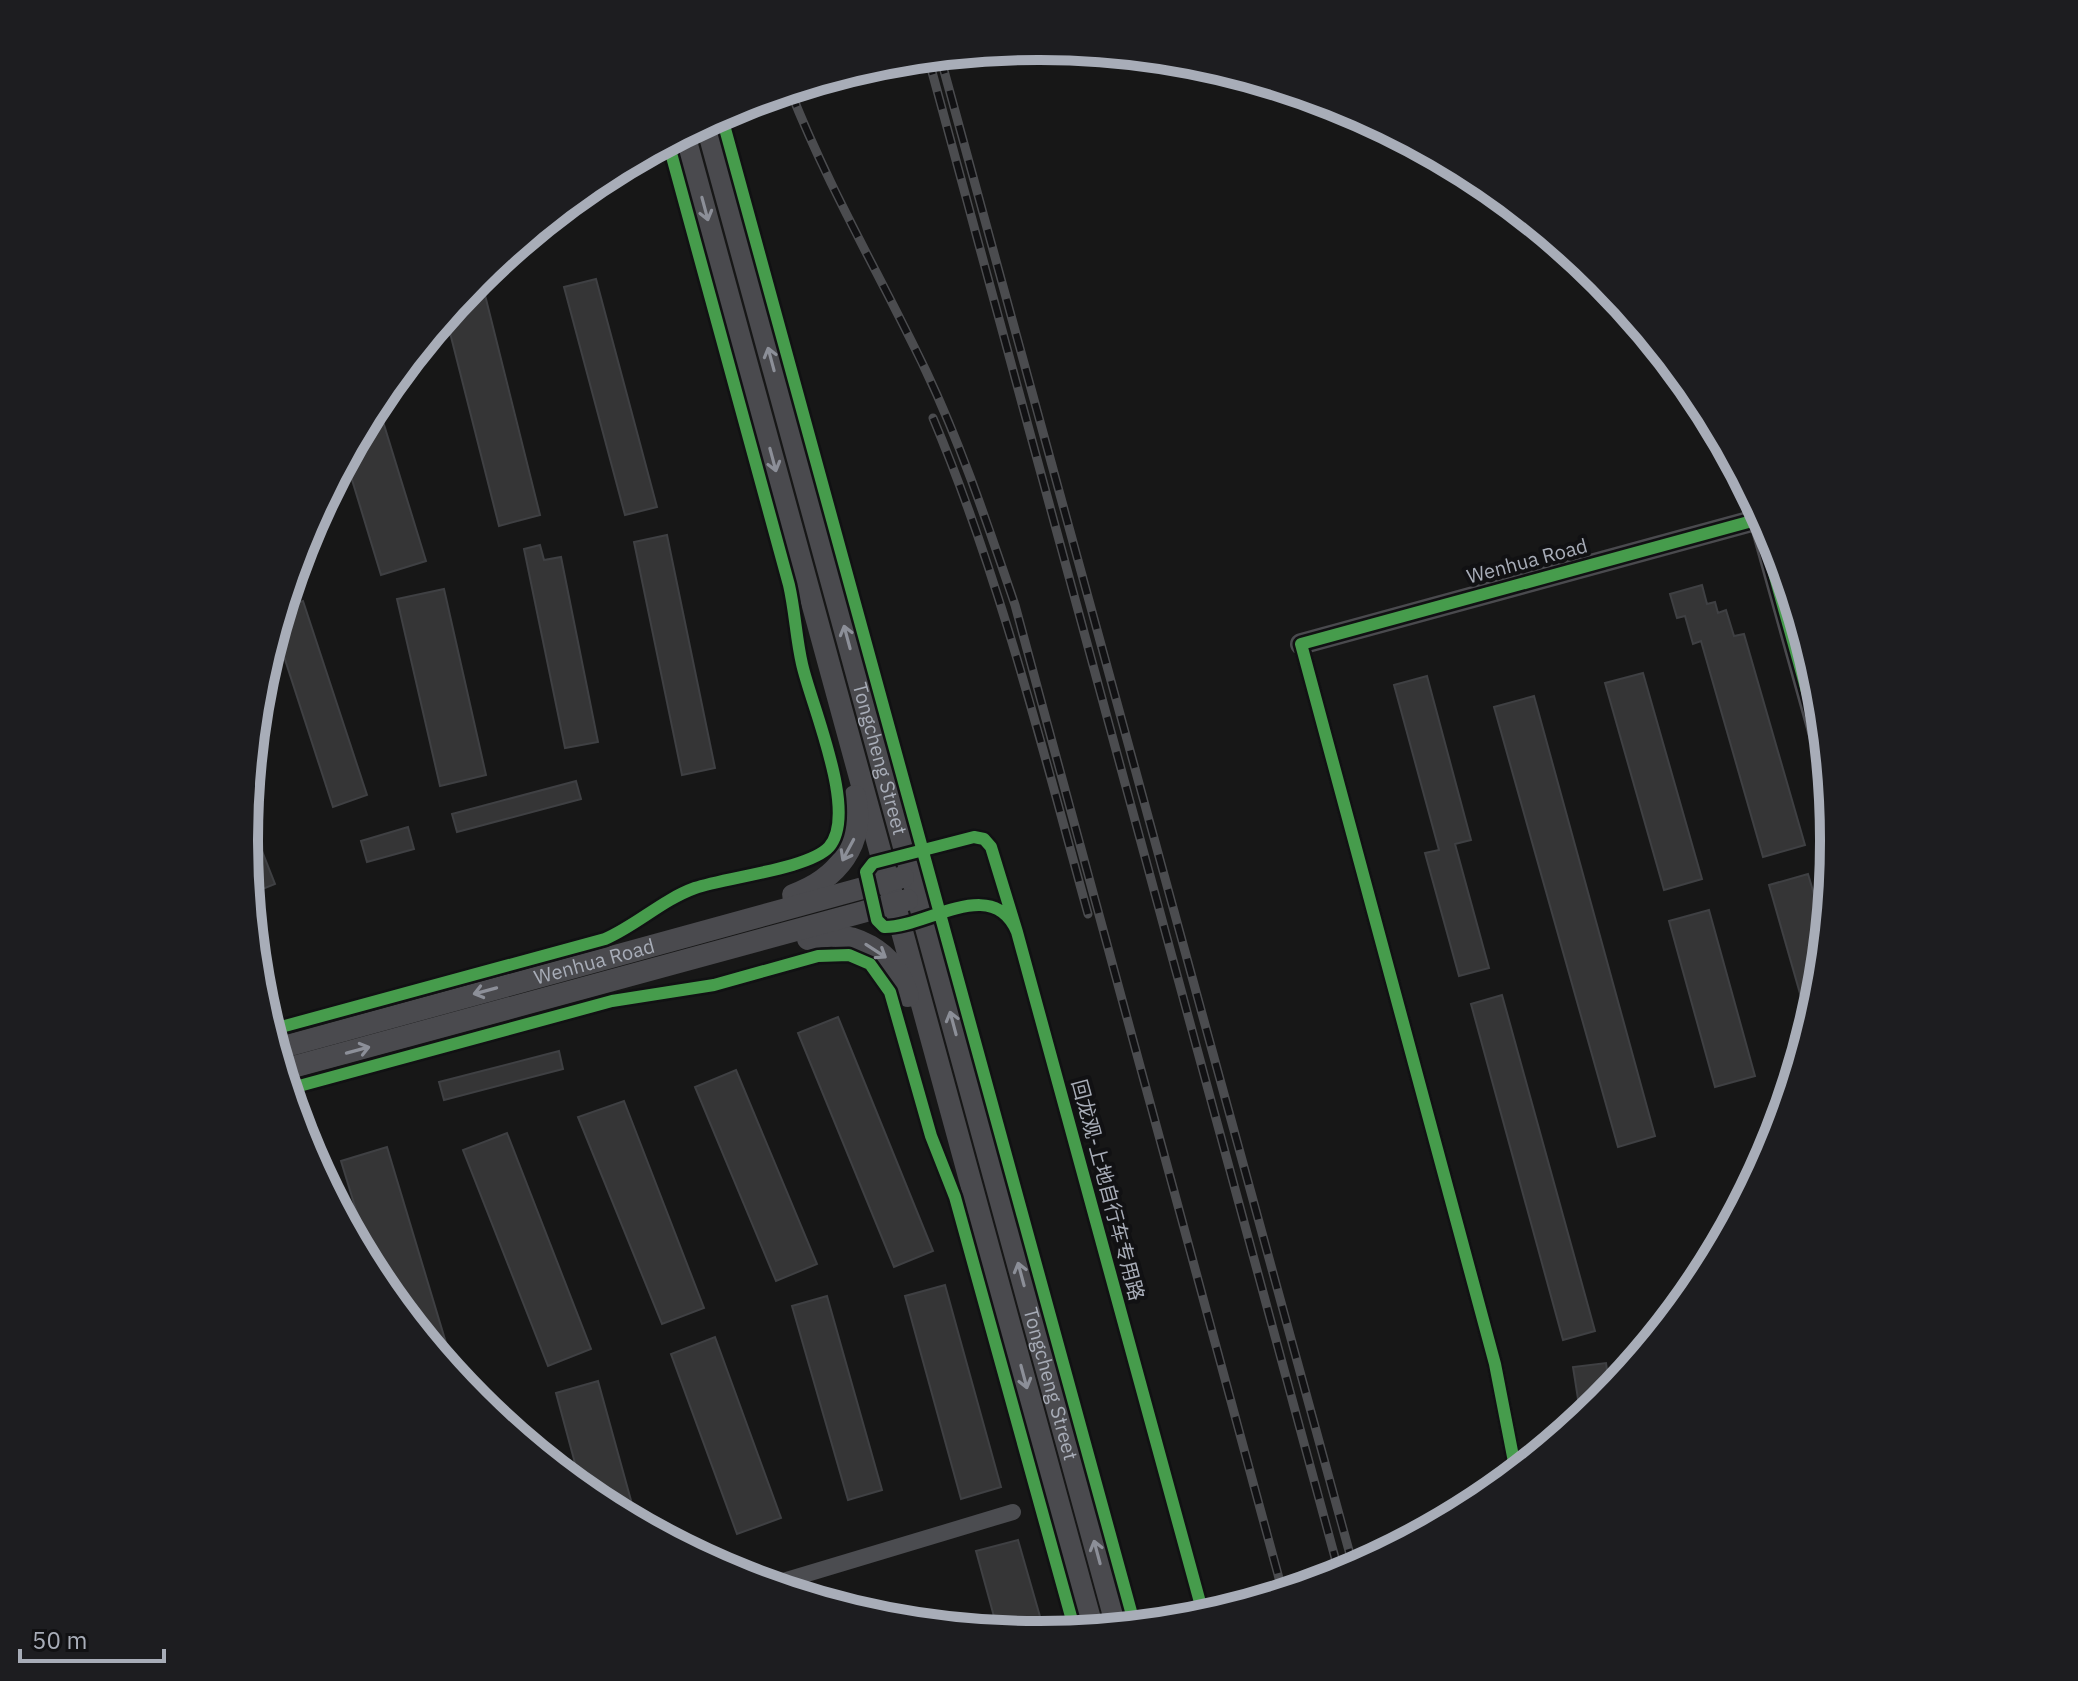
<svg xmlns="http://www.w3.org/2000/svg" width="2078" height="1681" font-family="'IBM Plex Sans','Noto Sans SC',sans-serif">
  <rect width="100%" height="100%" fill="#171717"/>
  <!-- building -->
  <path fill="#353536" stroke="#3f4043" stroke-width="2" d="M596,279L657,507L625,515L564,287Z
    M483,287L540,515L499,526L446,317L467,291Z
    M377,402L426,561L381,575L346,460Z
    M667,535L715,768L682,775L634,542Z
    M540,545L544,560L561,557L598,742L565,748L524,549Z
    M1702,585L1707,604L1715,602L1718,613L1726,610L1734,636L1744,634L1805,845L1763,857L1701,641L1693,644L1685,616L1677,618L1670,594Z
    M444,589L486,775L440,786L397,599Z
    M303,601L367,795L333,807L276,632L284,607Z
    M1643,673L1702,879L1664,890L1605,683Z
    M1427,676L1471,840L1455,844L1489,968L1459,976L1425,853L1439,850L1394,685Z
    M1534,696L1655,1136L1618,1147L1494,707Z
    M576,781L581,799L457,832L452,814Z
    M247,813L275,884L250,894L244,840Z
    M408,827L414,849L367,862L361,841Z
    M1808,874L1825,931L1818,996L1809,1025L1769,885Z
    M1709,910L1755,1076L1715,1087L1669,921Z
    M1502,995L1595,1331L1563,1340L1471,1004Z
    M838,1017L933,1251L894,1267L798,1033Z
    M559,1051L563,1069L444,1100L439,1082Z
    M736,1070L817,1264L776,1281L695,1087Z
    M624,1101L704,1308L662,1324L578,1117Z
    M507,1133L591,1349L548,1366L463,1150Z
    M387,1147L456,1376L378,1282L341,1161Z
    M945,1285L1001,1487L961,1499L905,1296Z
    M827,1296L882,1490L848,1500L792,1306Z
    M715,1337L781,1518L737,1534L671,1354Z
    M1606,1363L1610,1391L1581,1418L1573,1367Z
    M598,1381L637,1522L582,1489L556,1393Z
    M1018,1540L1045,1634L998,1631L976,1551Z"/>
  <g fill="none" stroke-linecap="round" stroke-linejoin="round">
    <!-- street -->
    <path stroke="#4b4c50" stroke-width="16" d="M1301,644L1495,1364L1516,1472
      M770,1585L1013,1512"/>
    <!-- secondary -->
    <g stroke="#4a4a4e" stroke-width="22">
      <path id="s1" d="M706,122L1117,1627"/>
      <path d="M684,134L1093,1630"/>
      <path d="M1759,519L1826,760"/>
      <path d="M1301,644L1763,518"/>
      <path d="M793,895C837,879 866,844 855,796"/>
      <path d="M808,939C853,927 895,951 908,996"/>
      <path id="s2" d="M276,1049L903,877"/>
      <path d="M282,1070L907,900"/>
    </g>
    <defs>
      <path id="rail" d="M940,56L1354,1569
        M928,57L1340,1576
        M790,90C828,187 881,277 926,371C962,447 988,526 1015,605L1283,1593
        M933,418C1000,578 1042,747 1088,914"/>
    </defs>
    <!-- rail casing -->
    <use href="#rail" stroke="#4b4c4f" stroke-width="9"/>
    <!-- rail -->
    <use href="#rail" stroke="#111113" stroke-width="6" stroke-dasharray="18" stroke-linecap="butt"/>
    <defs>
      <path id="cycleway" d="M721,114L1135,1626
        M1759,519L1826,760
        M1017,932C993,874 926,928 884,927L877,920L866,872L873,863L974,837L984,839L991,847L1017,932L1204,1617
        M270,1030L605,939C637,925 662,900 695,888C726,877 809,869 829,847C859,813 811,705 802,664C796,638 795,611 789,585L668,142
        M288,1089L612,1001L714,985L818,956L849,955L870,964L890,992L931,1136L955,1197L1075,1631
        M1516,1472L1495,1364L1301,644L1763,518"/>
    </defs>
    <!-- cycleway casing -->
    <use href="#cycleway" stroke="#111113" stroke-width="17"/>
    <!-- cycleway -->
    <use href="#cycleway" stroke="#469c4c" stroke-width="12"/>
  </g>
  <!-- one-way arrows -->
  <defs><path id="oneway-shaft" d="M-6 0H5M1.5-3L5.5 0L1.5 3" fill="none" stroke-width="1.6" stroke-linecap="round" stroke-linejoin="round" transform="scale(2)"/></defs>
  <g stroke="#8c8f98">
    <use href="#oneway-shaft" transform="translate(705 209) rotate(75)"/>
    <use href="#oneway-shaft" transform="translate(771 359) rotate(-105)"/>
    <use href="#oneway-shaft" transform="translate(773 460) rotate(75)"/>
    <use href="#oneway-shaft" transform="translate(847 637) rotate(-105)"/>
    <use href="#oneway-shaft" transform="translate(848 850) rotate(118)"/>
    <use href="#oneway-shaft" transform="translate(876 951) rotate(33)"/>
    <use href="#oneway-shaft" transform="translate(485 991) rotate(165)"/>
    <use href="#oneway-shaft" transform="translate(953 1023) rotate(-105)"/>
    <use href="#oneway-shaft" transform="translate(358 1050) rotate(-15)"/>
    <use href="#oneway-shaft" transform="translate(1021 1274) rotate(-105)"/>
    <use href="#oneway-shaft" transform="translate(1024 1377) rotate(75)"/>
    <use href="#oneway-shaft" transform="translate(1097 1552) rotate(-105)"/>
  </g>
  <g text-anchor="middle" stroke-width="8" stroke-linejoin="round" paint-order="stroke">
    <!-- street labels -->
    <g font-size="20" fill="#a8adb8" stroke="#111113">
      <text transform="translate(1527 561) rotate(-15)" y="7">Wenhua Road</text>
      <text dy="7" stroke="none"><textPath href="#s1" startOffset="660">Tongcheng Street</textPath></text>
      <text dy="7" stroke="none"><textPath href="#s2" startOffset="330">Wenhua Road</textPath></text>
      <text transform="translate(1108 1190) rotate(75)" y="7">回龙观-上地自行车专用路</text>
      <text dy="7" stroke="none"><textPath href="#s1" startOffset="1308">Tongcheng Street</textPath></text>
    </g>
  </g>
  <!-- crop -->
  <path d="M0 0H2078V1681H0ZM1038 60H1040A780 780 0 0 1 1820 840V841A780 780 0 0 1 1040 1621H1038A780 780 0 0 1 258 841V840A780 780 0 0 1 1038 60Z" fill="#1d1d20" fill-rule="evenodd"/>
  <path fill="none" stroke="#a8adb8" stroke-width="10" d="M1038 60H1040A780 780 0 0 1 1820 840V841A780 780 0 0 1 1040 1621H1038A780 780 0 0 1 258 841V840A780 780 0 0 1 1038 60Z"/>
  <!-- scale -->
  <path d="M20 1649v12h144v-12" fill="none" stroke="#a8adb8" stroke-width="4"/>
  <text x="32" y="1649" font-size="24" fill="#a8adb8" stroke="#111113" stroke-width="6" paint-order="stroke">50 m</text>
</svg>
